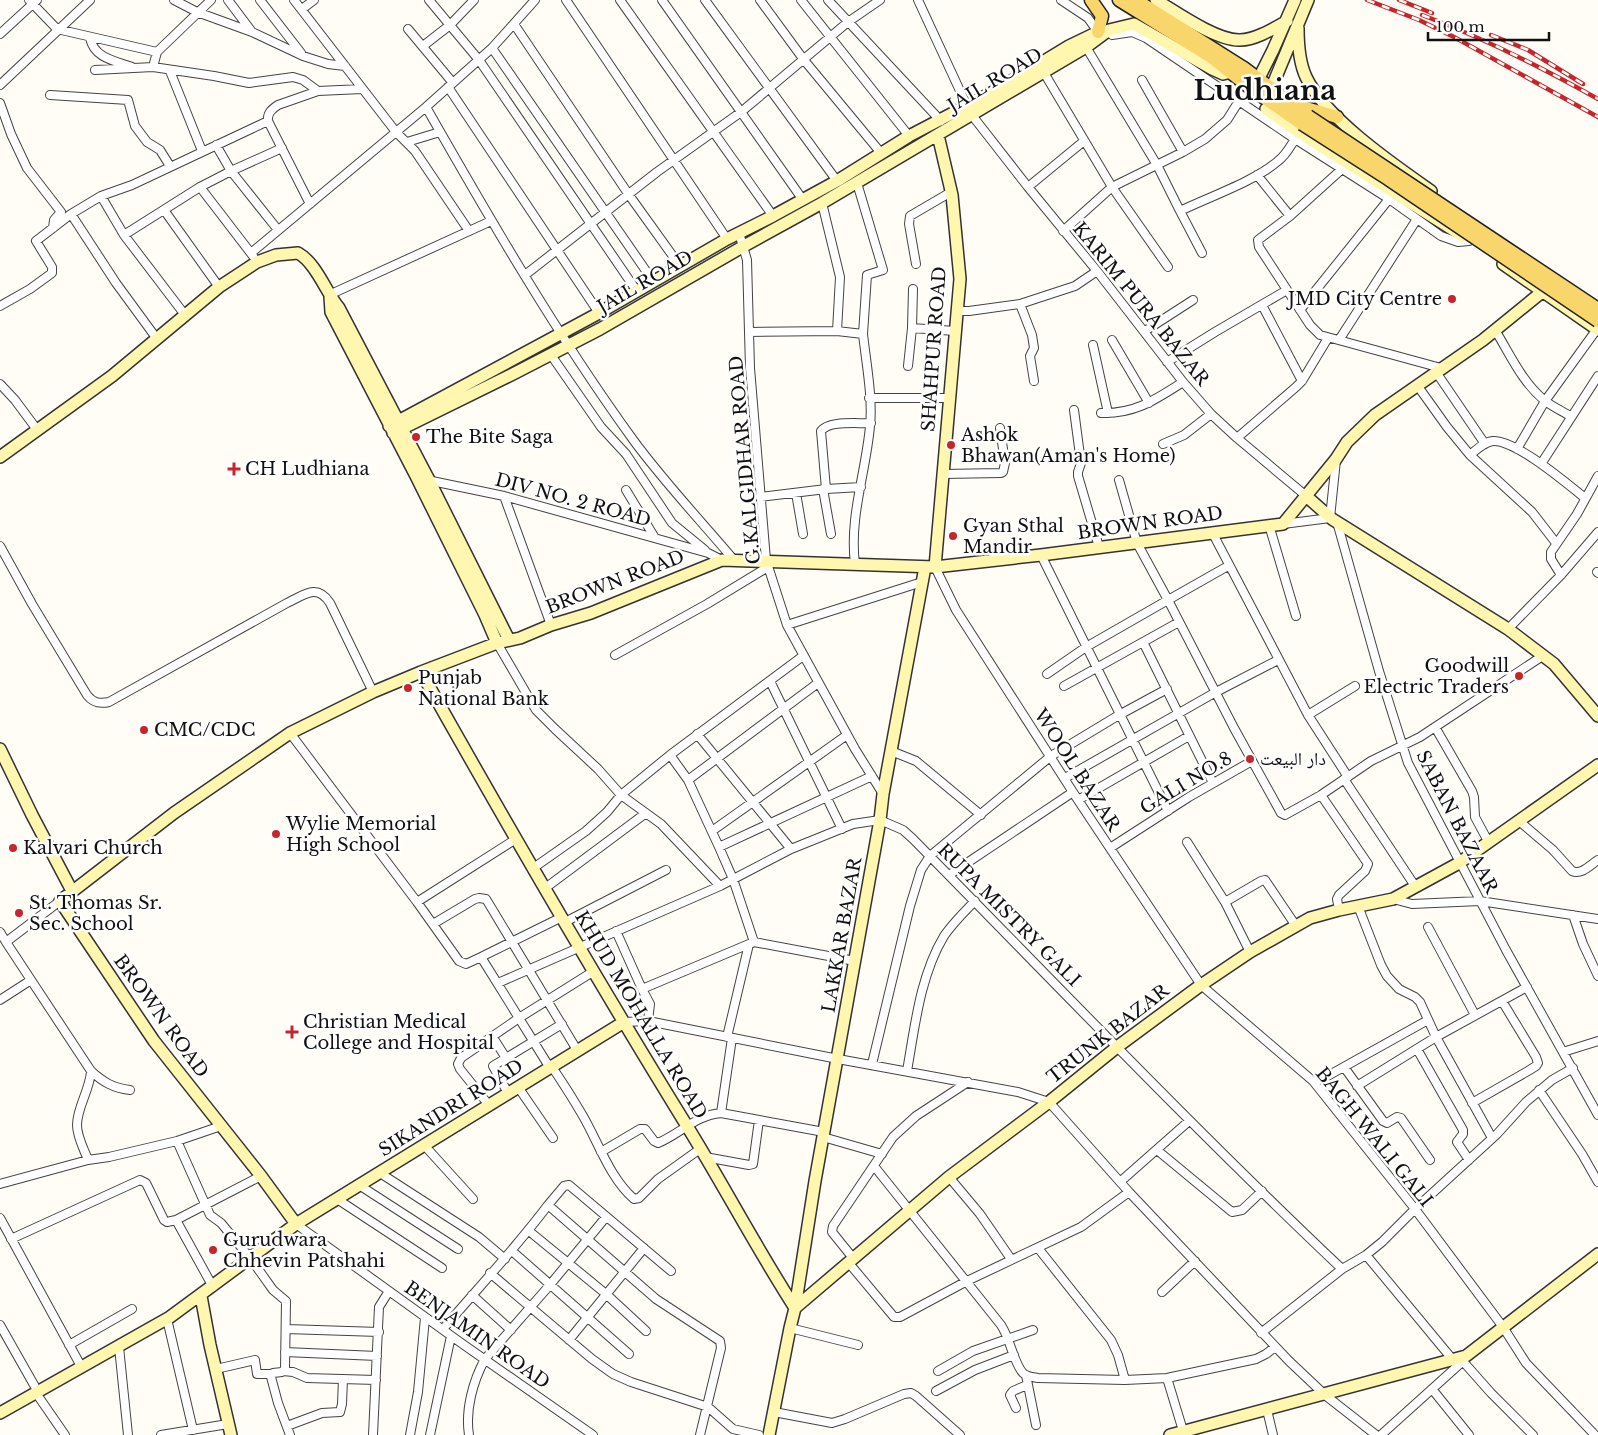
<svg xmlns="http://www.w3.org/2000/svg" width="1598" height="1435" font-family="'Libre Baskerville','Noto Naskh Arabic',serif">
  <rect width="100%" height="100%" fill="#fffdf5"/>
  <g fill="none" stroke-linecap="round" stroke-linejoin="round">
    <defs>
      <path id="street" d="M29,0L57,29L157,52
        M174,0L197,12L252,32L303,56L328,64L345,66
        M211,0L157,52L153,67L214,76L249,83L293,77L303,80L318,91
        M228,0L252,32
        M260,0L301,53
        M294,0L396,132L415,151L469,231
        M429,0L479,60L636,290
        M566,0L727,239
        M620,0L773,216
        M662,0L803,200
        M705,0L837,181
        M760,0L804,60L881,153
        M801,0L909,136
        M828,0L941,121
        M918,0L967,106
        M1061,0L1088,18L1098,32
        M302,9L314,0
        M514,24L629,195L680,266
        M408,29L453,83
        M1110,33L1112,35L1132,32L1146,38L1295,139L1389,199L1441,236L1458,242L1469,241
        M0,34L37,0
        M90,38C94,58 115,61 132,67
        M423,46L450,25L474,0
        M1086,47L1157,165L1180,211C1209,197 1255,181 1278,161C1286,155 1290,147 1295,139
        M492,48L653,281
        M95,70L153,67
        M170,71L202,151
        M1043,71L1112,187L1168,267
        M1142,80L1183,152
        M0,85L90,0
        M448,87L599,313
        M50,95L128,100L135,126L147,142L160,150L170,166
        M0,103L11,134L27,168L61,212L54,220L53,228
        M426,107L492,48L535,0
        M971,114L1028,187L1097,271L1183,382L1211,414L1237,438L1305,495
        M407,142L440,132
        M216,145L231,171L278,230
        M1342,169L1290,216L1258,240L1259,247L1310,325L1320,335L1441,368
        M1257,175L1290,216
        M200,187L253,256
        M1028,187L1084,141
        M101,196L124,235
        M310,204L268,121C267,113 272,109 278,105L318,91L362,89
        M164,210L219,287
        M1180,211L1202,253
        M71,214L116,283L157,339
        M1063,231L1112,187L1183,152L1205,139L1227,120L1239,101
        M739,233L747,260L750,368L766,560L787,625L855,749L883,794
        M251,253L426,107C491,221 557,335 634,441C665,483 701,521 734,560
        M916,264L909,224L910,216L951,192
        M525,275L657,172L741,112L848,22L880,0
        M329,295L491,221
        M1020,304L1075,286L1097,271
        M1262,305L1302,381
        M0,306L30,289L52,273V267L36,241L71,214L101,196L132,185L268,121
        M1300,310L1389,199
        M957,311H969L1020,304L1032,335L1034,348L1030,356L1034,381
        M185,315L124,235L200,187L231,171L282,148
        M912,328L913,289
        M1495,330C1510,354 1522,382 1544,400C1551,406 1562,411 1570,416
        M837,331L863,334L867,275L883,270L857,183
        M1145,331L1193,300
        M749,332L837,331L840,277L822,203
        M1112,340L1149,403
        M1339,340L1417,219
        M1093,345L1108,413
        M551,355L601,427L626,454L672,523L705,550
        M1167,362L1215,332L1287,290
        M908,366L912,328L955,331
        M1436,372L1485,444
        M0,384L15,400L38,431
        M1417,385L1447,427L1470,455C1476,450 1484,442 1493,441C1516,440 1566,483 1585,498
        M869,398H949
        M1074,410L1081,463L1078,472V476L1099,547
        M1101,413C1135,414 1155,400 1183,382
        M1237,438L1296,387L1302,381L1328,338
        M1163,444L1184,435L1211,414
        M1517,449L1545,401L1597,329
        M1470,455L1532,512L1556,543
        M1541,464L1598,376
        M943,474L1001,473L1003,472L1005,463L1000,428
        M427,480L504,496L708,553L722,560
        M1119,480L1137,543L1168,600L1228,566
        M823,489L831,534
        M826,489L821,431C829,420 858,424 871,423
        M626,490L655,538
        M796,493L803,534
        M504,496L551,625
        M760,497L826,489L861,487
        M1337,522L1379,671L1408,763L1506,950L1598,1115
        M1283,524L1330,518L1336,460
        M1269,525L1296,616
        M1212,532L1308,715L1348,777
        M0,546L32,604L87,695C93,703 100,704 109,702L287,603C304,595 317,583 330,603L373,692
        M1041,555L1168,811
        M855,564C849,517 866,472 870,426C873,398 866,362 863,334
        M935,567L956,610L1078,800L1201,985L1313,1081L1415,1209L1503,1327L1526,1363L1595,1435
        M1597,572L1598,573
        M1561,575L1551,559V552L1577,514L1598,476
        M787,625L922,582
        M1508,629L1561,575L1598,532
        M1143,642L1213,783
        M497,643L536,710L555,729L598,769L621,795L661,824L720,886
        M615,655L707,604L768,567
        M1047,674L1086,647L1168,600L1234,728L1281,813L1285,815L1321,795L1371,761L1420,737L1544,655
        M770,681L842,829
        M1064,686L1179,622
        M1308,715L1355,686
        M1435,727L1472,791L1474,797L1475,817L1489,843
        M290,733L417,902L459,961L466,964L481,957L550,1068
        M697,734L791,849
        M891,751L916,761L981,815
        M670,755L688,780L719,847L733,879L754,942
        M1065,778L1216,692L1278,660
        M1344,779L1415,886
        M688,780L818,683
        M1321,795L1368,864L1365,871L1339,895L1337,899L1339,910
        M1078,800L1189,736
        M1519,821L1553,850L1572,871C1582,875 1590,865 1598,860
        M712,831L847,735
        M1187,842L1225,902L1250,952
        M719,847L872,776
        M1110,848L1189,797L1252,761
        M532,869L586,831L607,812L621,795L670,755L803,656
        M949,875L1073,792
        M544,889L646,813
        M1393,899L1412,904L1480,901L1598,919
        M417,902L516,839
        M1225,902L1261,881L1265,880L1296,926
        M1358,906L1381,965L1387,976L1399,989L1415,997L1420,1002L1436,1037L1492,1138
        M1573,915L1583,944L1598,976
        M565,922L666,870
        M433,924L475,899L479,898L486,899L577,1050
        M1428,927L1475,1015
        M616,931L642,989
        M0,932L6,942
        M752,943L754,942L855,961
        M481,957L562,917
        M31,980L91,1071C103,1082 113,1088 130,1090
        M498,983L720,886L791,849L853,824L880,820L903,830L913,839C1055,983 1195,1130 1342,1269
        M0,1000L31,980L6,942L60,901
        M648,1021L650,1004L642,989L749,944L727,1037
        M624,1022L648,1021L838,1059L1018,1092L1049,1102L1129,1192L1289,1361L1325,1395L1376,1435
        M492,1036L506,1058
        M1417,1049L1463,1130V1134L1457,1142L1469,1160
        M1563,1052L1598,1041
        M872,1064L910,906L921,870L930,856L1051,756L1119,715L1167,689
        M552,1067C563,1083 573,1099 583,1116C599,1144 610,1178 634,1199L639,1198L658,1179L700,1149
        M1344,1067L1383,1121L1387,1123L1397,1117L1401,1118L1430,1160
        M907,1071C915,1026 920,976 944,936C953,923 964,912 975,901
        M1315,1083L1428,1020
        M1357,1086L1436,1037L1527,987
        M518,1087L553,1138
        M1539,1090L1582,1154L1598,1182
        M508,1093L493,1066L562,1024
        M1472,1103L1528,1071L1536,1066L1538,1063L1536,1057L1502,1001
        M488,1104L460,1069L458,1064L461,1058L519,1018L594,971
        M721,1113L732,1038
        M823,1137L882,1154
        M177,1141L210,1215L221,1223L251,1259L273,1290L286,1301L285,1369L282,1372L273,1373L271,1377L278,1403L290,1435
        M424,1145L473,1199
        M1157,1150L1232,1212L1242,1210L1262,1191
        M601,1152L640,1129H645L654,1141L658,1143C680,1134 696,1115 721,1113L824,1132
        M705,1157L749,1165L753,1164L759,1120
        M88,1160C84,1149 77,1137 77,1125C77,1107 90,1090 91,1071
        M874,1166L1001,1325C1010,1338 1014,1364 1023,1373C1027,1377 1032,1377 1038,1378L1125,1380L1167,1378L1256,1359L1266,1354L1275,1347
        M380,1173L479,1237L505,1259
        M949,1177L980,1214L1011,1259
        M1121,1181L1189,1121
        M0,1184L88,1160L109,1157L177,1141L221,1126
        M359,1185L458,1249
        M337,1199L442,1268
        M548,1205L564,1186L569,1185L671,1271
        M0,1218L82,1368
        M296,1224L464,1345L593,1435
        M529,1231L606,1294L646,1331
        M11,1239L140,1180L146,1183L164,1220L167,1222L176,1220
        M1038,1248L1111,1340L1118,1355L1125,1380
        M512,1251L629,1354
        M1366,1255L1453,1360
        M853,1258L832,1232L833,1226L893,1137L916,1116L968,1082
        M848,1262L894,1317H900L967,1281L1081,1227L1129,1192
        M490,1273L592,1359L613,1374L631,1382L708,1407L733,1429L759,1435
        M213,1287L176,1220L261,1176
        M1162,1292L1195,1261
        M472,1295L511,1330
        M167,1319L193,1430
        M0,1325L38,1392
        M790,1328L858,1345
        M286,1329L379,1332
        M443,1329C478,1288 515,1249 548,1205L656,1299L720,1341L721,1348L700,1435
        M1261,1333L1342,1269L1366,1255L1382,1242L1415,1209L1497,1134L1526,1102L1552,1080L1573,1068
        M569,1340L644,1248
        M69,1345L132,1309
        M119,1347L128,1435
        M285,1352L377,1356
        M1460,1358L1491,1393L1533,1435
        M216,1369L255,1360L257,1374H272
        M283,1371L293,1372L307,1378L376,1380
        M938,1371L973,1351L1033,1330
        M1026,1375L1036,1425
        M1167,1378L1184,1434
        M1432,1389L1469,1435
        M936,1391L975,1370L1014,1355
        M36,1393L65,1435
        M1016,1408L1010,1395L1013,1391L1027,1385
        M1267,1410L1273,1435
        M774,1412L832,1423L845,1419L904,1394L911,1393L916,1396L960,1435
        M287,1426L322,1413L340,1412L342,1404L343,1379
        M161,1435L228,1424
        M373,1435L379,1307L389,1291
        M410,1435L418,1392L425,1318
        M430,1435L451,1336
        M469,1435C465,1410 473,1381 485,1359L549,1286L606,1217
        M1381,1435L1462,1362"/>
      <path id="secondary" d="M1156,0C1176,12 1217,41 1240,40C1255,40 1273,29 1287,21
        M1298,28C1298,45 1299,62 1306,77C1325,118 1394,165 1431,191
        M1255,86L1273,50L1295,0
        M1271,89L1308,0
        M1266,109L1300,133L1463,236
        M1503,264L1598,330
        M330,297L331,312L416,476L485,615L497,643
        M389,426L599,313L727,239L773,216L837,181L909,136L995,91L1069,46L1098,32
        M393,433L511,375L600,329L744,246L822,203L1086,47L1109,30L1134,24L1212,69L1223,74L1232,72
        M0,457L112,376L219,287L257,262L276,255L298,253C316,263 326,292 339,308L429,480L509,640
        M1305,495L1332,519L1508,629L1554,664L1598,716
        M935,567L960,279L952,195L938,135
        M421,672C507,825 595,977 687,1126C724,1186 757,1249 795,1308
        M0,749L32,815L72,891
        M296,1224L261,1176L154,1041L60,901L174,813L290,733L373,692L421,672L497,643L520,638L551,625L591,613L722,560L935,567L1041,555L1283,524L1336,459L1347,442L1375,415L1483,340L1542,292L1552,280
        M201,1296L210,1345L231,1435
        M795,1308L949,1177L1049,1102L1117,1047L1201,985L1250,952L1310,918L1339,910L1393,899L1459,863L1598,765
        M0,1413L170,1317L296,1224L624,1022
        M769,1435L790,1328L795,1308L815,1181L880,820L883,794L925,567
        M1170,1435L1466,1356L1598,1254"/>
      <path id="primary" d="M1091,0L1102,16L1098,32
        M1119,0L1211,57L1253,90L1302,124
        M1136,0L1244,68L1308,116
        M1299,106L1337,117"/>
    </defs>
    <!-- street casing -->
    <use href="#street" stroke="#444" stroke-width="10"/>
    <!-- secondary casing -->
    <use href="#secondary" stroke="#333" stroke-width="14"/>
    <!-- primary casing -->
    <use href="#primary" stroke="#222" stroke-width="15"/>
    <!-- street -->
    <use href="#street" stroke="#fff" stroke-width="8"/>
    <!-- secondary -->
    <use href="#secondary" stroke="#fff6b0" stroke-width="11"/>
    <!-- primary -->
    <use href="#primary" stroke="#f9d66b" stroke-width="12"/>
    <defs>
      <path id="rail" d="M1367,0L1419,20L1454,37L1598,117
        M1399,0L1432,13
        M1422,15C1484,38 1541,67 1598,99
        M1491,35L1528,50L1583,84"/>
    </defs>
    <!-- rail casing -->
    <use href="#rail" stroke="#c4262e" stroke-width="4.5"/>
    <!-- rail -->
    <use href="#rail" stroke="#fff" stroke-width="2.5" stroke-dasharray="8" stroke-linecap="butt"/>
    <defs>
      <path id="primary-bridge" d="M1308,116L1598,309
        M1302,124L1388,179L1598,321"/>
    </defs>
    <!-- primary-bridge casing -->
    <use href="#primary-bridge" stroke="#222" stroke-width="15" stroke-linecap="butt"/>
    <!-- primary-bridge -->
    <use href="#primary-bridge" stroke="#f9d66b" stroke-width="12"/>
  </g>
  <!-- markers -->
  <g fill="#c4262e" stroke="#fff" stroke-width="2">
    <circle cx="1452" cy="299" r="5"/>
    <circle cx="416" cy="437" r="5"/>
    <circle cx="951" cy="445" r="5"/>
    <path d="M231.5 461.5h5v5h5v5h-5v5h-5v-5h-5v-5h5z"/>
    <circle cx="953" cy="536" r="5"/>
    <circle cx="1519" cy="676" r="5"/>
    <circle cx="408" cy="688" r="5"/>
    <circle cx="144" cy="730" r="5"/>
    <circle cx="1250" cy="759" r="5"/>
    <circle cx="276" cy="834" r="5"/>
    <circle cx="13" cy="848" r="5"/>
    <circle cx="19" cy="913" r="5"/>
    <path d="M289.5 1024.5h5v5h5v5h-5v5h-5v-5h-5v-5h5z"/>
    <circle cx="213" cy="1250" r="5"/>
  </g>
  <g text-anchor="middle" stroke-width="5" stroke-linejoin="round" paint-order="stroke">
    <!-- street labels -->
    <g font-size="18" fill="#111" stroke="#fff">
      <text transform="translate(995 80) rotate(-31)" y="6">JAIL ROAD</text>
      <text transform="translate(645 282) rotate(-30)" y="6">JAIL ROAD</text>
      <text transform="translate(1141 304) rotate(51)" y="6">KARIM PURA BAZAR</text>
      <text transform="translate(934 349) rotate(-86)" y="6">SHAHPUR ROAD</text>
      <text transform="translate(745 460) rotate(-95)" y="6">G.KALGIDHAR ROAD</text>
      <text transform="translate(573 500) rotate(15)" y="6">DIV NO. 2 ROAD</text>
      <text transform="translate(1150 523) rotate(-8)" y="6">BROWN ROAD</text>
      <text transform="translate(615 582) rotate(-21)" y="6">BROWN ROAD</text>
      <text transform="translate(1077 770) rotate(57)" y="6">WOOL BAZAR</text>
      <text transform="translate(1186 783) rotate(-31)" y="6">GALI NO.8</text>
      <text transform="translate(1457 822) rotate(63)" y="6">SABAN BAZAAR</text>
      <text transform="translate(1009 915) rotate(45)" y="6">RUPA MISTRY GALI</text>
      <text transform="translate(842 935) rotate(-80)" y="6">LAKKAR BAZAR</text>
      <text transform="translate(641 1015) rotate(59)" y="6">KHUD MOHALLA ROAD</text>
      <text transform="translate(161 1016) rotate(54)" y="6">BROWN ROAD</text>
      <text transform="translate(1108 1034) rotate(-38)" y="6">TRUNK BAZAR</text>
      <text transform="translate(451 1108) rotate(-32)" y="6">SIKANDRI ROAD</text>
      <text transform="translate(1374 1137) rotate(51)" y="6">BAGH WALI GALI</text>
      <text transform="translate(477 1335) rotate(35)" y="6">BENJAMIN ROAD</text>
    </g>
    <!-- poi labels -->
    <g font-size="18" fill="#111" stroke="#fff" text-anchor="start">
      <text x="1442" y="305" text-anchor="end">JMD City Centre</text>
      <text x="961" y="441">Ashok<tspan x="961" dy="21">Bhawan(Aman's Home)</tspan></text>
      <text x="426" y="443">The Bite Saga</text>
      <text x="245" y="475">CH Ludhiana</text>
      <text x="963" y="532">Gyan Sthal<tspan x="963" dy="21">Mandir</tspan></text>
      <text x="1509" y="672" text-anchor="end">Goodwill<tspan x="1509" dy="21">Electric Traders</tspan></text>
      <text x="418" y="684">Punjab<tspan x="418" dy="21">National Bank</tspan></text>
      <text x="154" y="736">CMC/CDC</text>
      <text x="1260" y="765">دار البیعت</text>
      <text x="286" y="830">Wylie Memorial<tspan x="286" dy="21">High School</tspan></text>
      <text x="23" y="854">Kalvari Church</text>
      <text x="29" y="909">St. Thomas Sr.<tspan x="29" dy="21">Sec. School</tspan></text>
      <text x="303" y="1028">Christian Medical<tspan x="303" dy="21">College and Hospital</tspan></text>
      <text x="223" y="1246">Gurudwara<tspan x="223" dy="21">Chhevin Patshahi</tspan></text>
    </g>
    <!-- town labels -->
    <g font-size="28" font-weight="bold" fill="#111" stroke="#fff">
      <text x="1265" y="100">Ludhiana</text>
    </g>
  </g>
  <!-- scale -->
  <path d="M1428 32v8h121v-8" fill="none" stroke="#111111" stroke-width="2.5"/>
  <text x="1436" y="32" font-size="15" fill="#111111" stroke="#ffffff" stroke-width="4" paint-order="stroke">100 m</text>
</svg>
